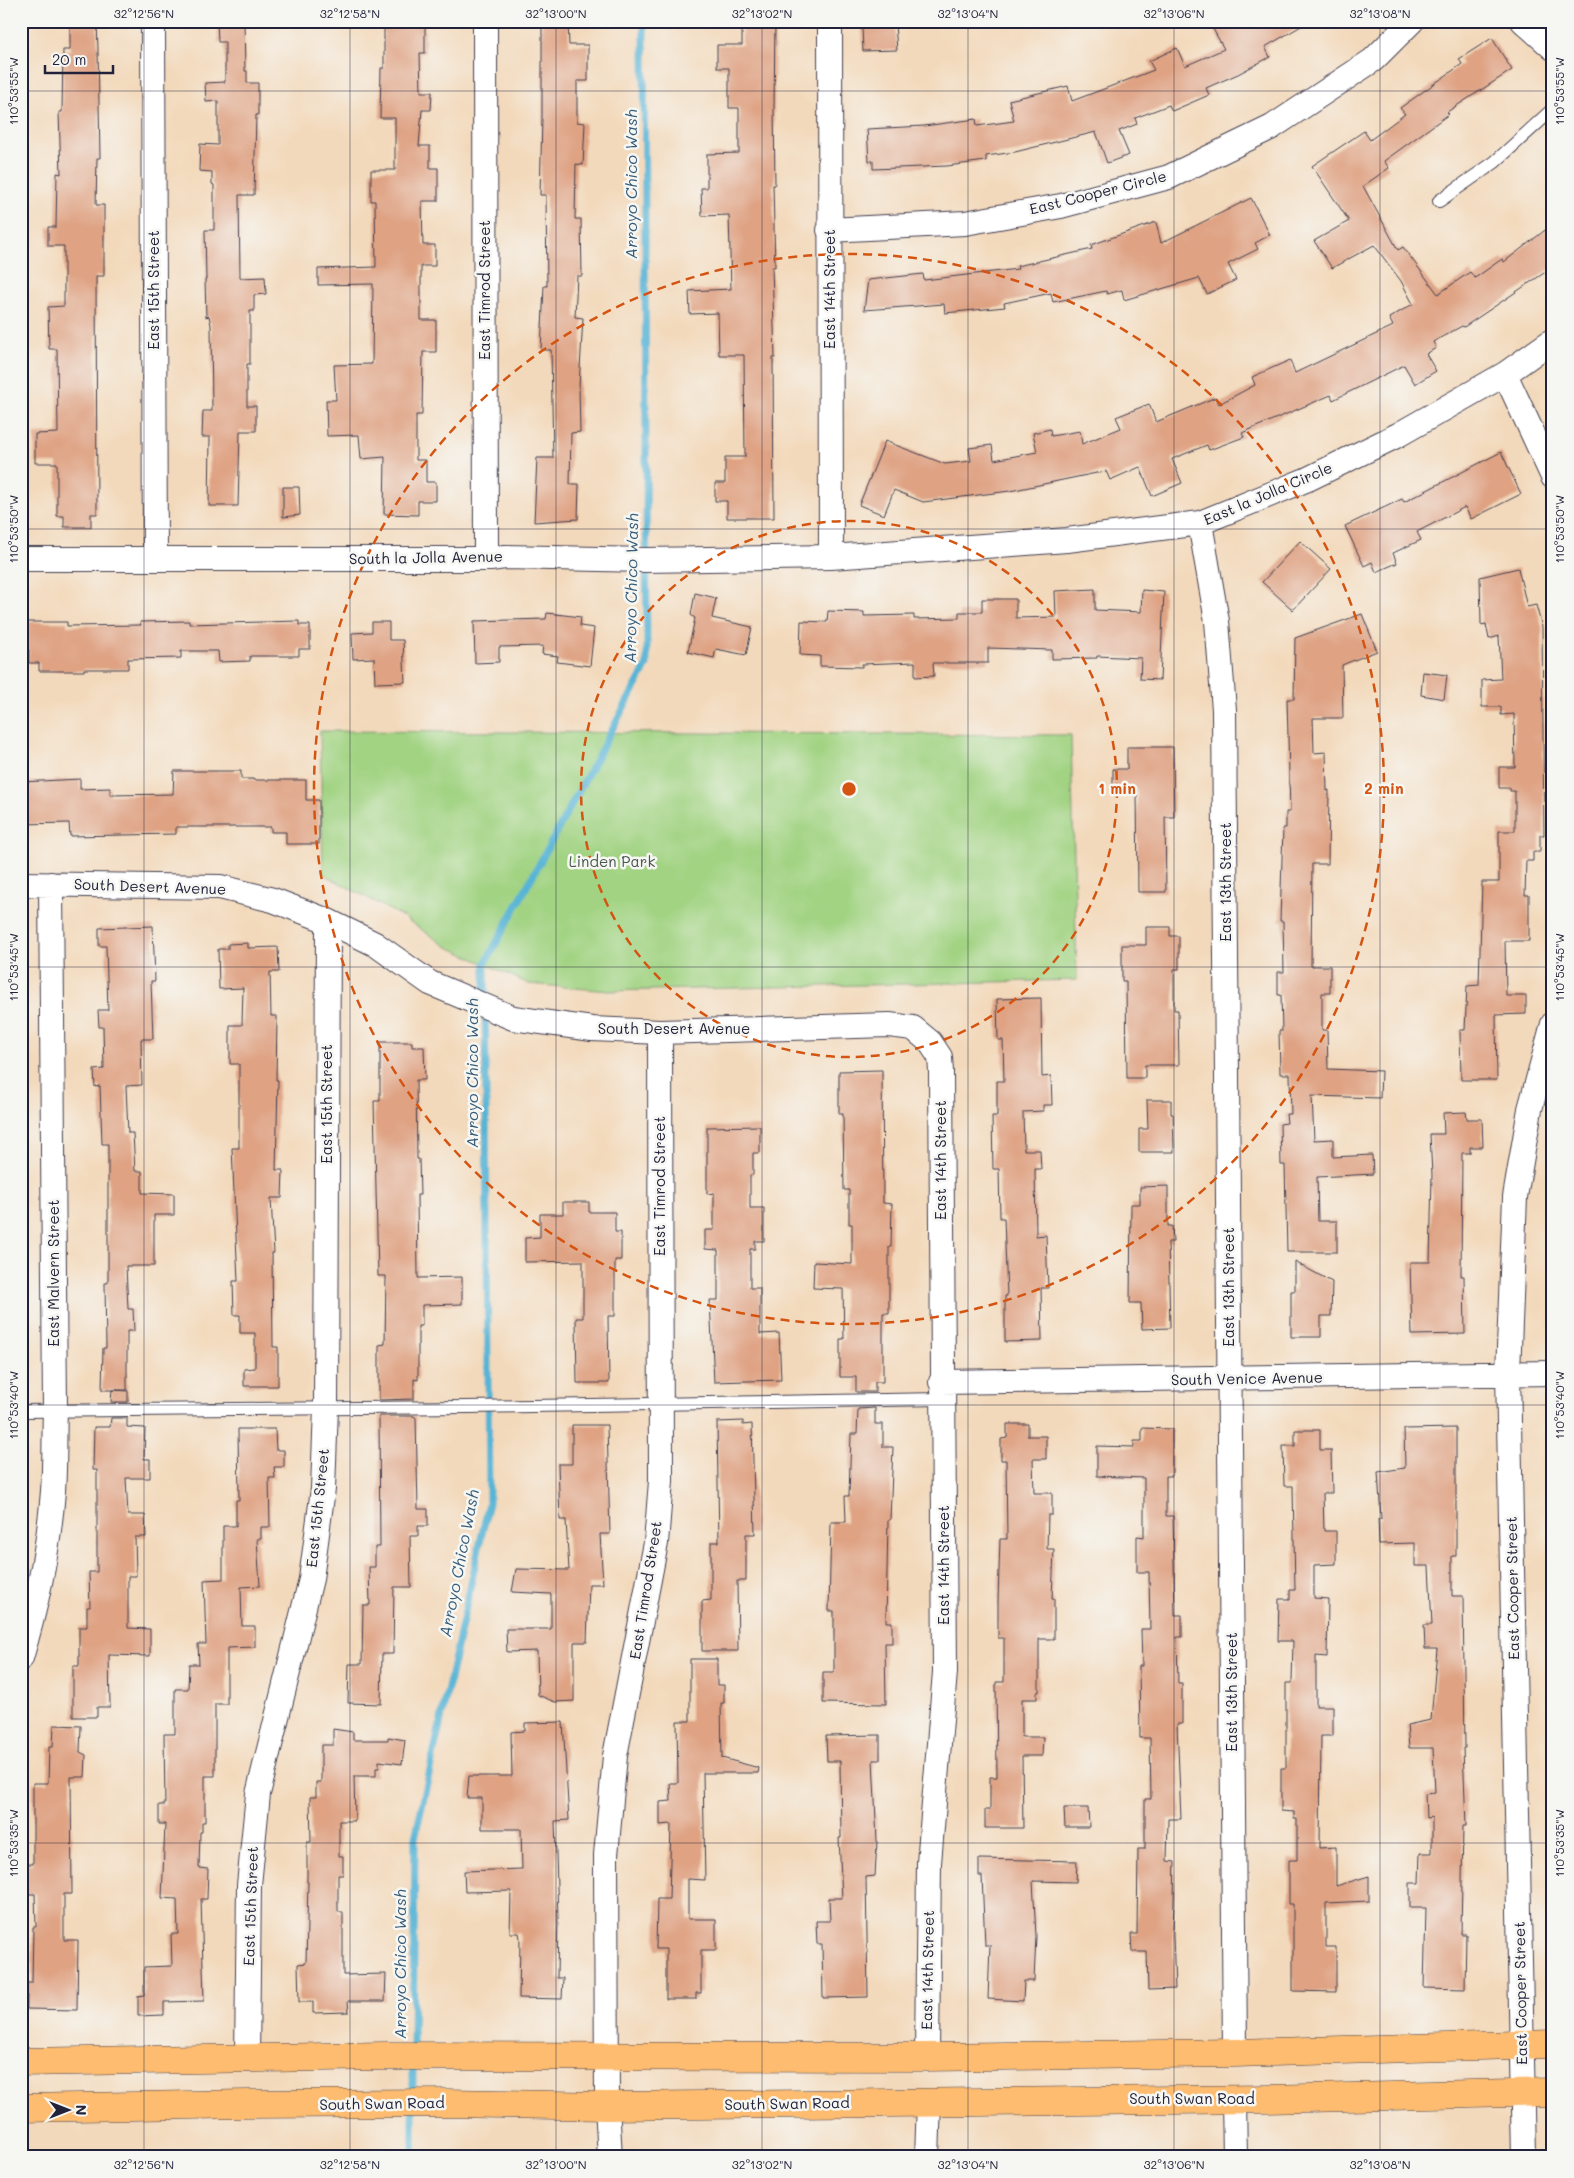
<svg xmlns="http://www.w3.org/2000/svg" width="1574" height="2178" font-family="Mali,sans-serif">
  <rect width="100%" height="100%" fill="#f6f6f2"/>
  <filter id="ink" filterUnits="userSpaceOnUse"><feTurbulence type="fractalNoise" baseFrequency=".02" numOctaves="2"/><feDisplacementMap in="SourceGraphic" scale="10" xChannelSelector="R" yChannelSelector="G"/><feConvolveMatrix kernelMatrix="1 2 1 2 8 2 1 2 1" color-interpolation-filters="sRGB"/></filter>
  <filter id="wash" filterUnits="userSpaceOnUse"><feTurbulence type="fractalNoise" baseFrequency=".0096" numOctaves="4" result="noise"/><feDisplacementMap in="SourceGraphic" scale="20" xChannelSelector="R" yChannelSelector="G"/><feGaussianBlur stdDeviation="1.12" result="paint"/><feColorMatrix in="noise" values="0 0 0 0 0 0 0 0 0 0 0 0 0 0 0 0 0 1.4 0 .05"/><feComposite in="paint" operator="in"/></filter>
  <g filter="url(#wash)">
    <rect width="100%" height="100%" fill="#f3d9bb"/>
    <!-- built -->
    <path fill="#f6d1c5" d="M21,2156H322V2157H21Z"/>
    <!-- green -->
    <path fill="#a1d382" stroke="#627a5e" d="M320,731L1071,735L1077,980L609,991L529,984L446,946L403,917L323,874Z"/>
    <g fill="none" stroke-linecap="round" stroke-linejoin="round">
      <!-- stream -->
      <path stroke="#57b4d5" stroke-width="7" d="M413,2051L415,1838L489,1502L485,964L647,665L644,21
        M413,2062V2099
        M413,2157V2110"/>
    </g>
    <g id="blocks">
      <!-- building -->
      <path fill="#dfa384" d="M70,21H97L98,50L100,158H97L96,205H104V276H96L97,514H91V527H64V516H57V463H35V434L58,433L57,349H49L48,307L64,306V246H48V227H56L57,173L61,174L59,112H62L63,50H70Z
        M217,21H244L245,71H247V83H258V115H256L254,195H239L240,278L265,277L266,294L254,295V311H250V364H247V406H256V431H240L238,506H209L210,437H202L203,411H212L211,325L209,316L206,317L205,279H206L205,230H214V185L212,184V172L199,171L200,144L218,145V101L206,102L205,83L225,82V42H218Z
        M384,21H425V53H420L421,92H432L431,110H422L419,146H430V168H438V201H422L423,245H435V266H421V320H436V352H423L422,415H416V460H426V482H436V501H418V515L384,514L385,457L361,459L359,435L327,436L326,400H336L334,365L372,364L373,284L318,285V269L376,267L375,201H371V170H395V118H380L381,68H384Z
        M542,21H568L569,45H588V81H577V122L585,123L583,165L576,164L575,219H581L582,276H577L575,317L583,318L579,386L580,432L571,433L570,484H579L578,519L534,522L537,458H553L551,350H541L544,286H547L546,195H540L542,119Z
        M742,21H775L774,108L775,185H773L775,267H772L775,358H773L774,518H727V501H715V483H725V457H745L744,355H719L718,313L690,314L689,291L731,289L729,215L702,216L701,188H707V154L739,153V108H729V68H717V45H742Z
        M1224,21H1310L1265,47L1270,57L1238,74L1206,88L1209,95L1172,111L1169,105L1135,118L1137,124L1119,131L1129,155L1107,163L1096,132L1015,152L986,156V161L947,166L873,169V161H869L867,129L924,126L976,119L977,126L1014,121L1009,100L1068,86L1072,101L1154,70L1149,61L1177,48L1185,66L1224,49L1212,27Z
        M895,24L897,50L863,51L862,26Z
        M1492,38L1512,70L1447,112L1449,114L1384,161L1389,168L1363,186L1398,250L1403,247L1438,294L1470,272L1475,278L1502,259L1504,262L1553,224V267L1464,327L1462,326L1433,342L1436,348L1426,354L1436,371L1415,384L1404,365L1333,400L1331,395L1242,433L1244,437L1209,450L1207,445L1172,459L1182,483L1152,496L1140,467L1110,480L1106,471L1010,491L923,502L894,490L884,515L859,505L885,441L945,464L971,461L969,448L992,445L994,460L1037,452L1033,433L1050,429L1051,436L1080,431L1082,444L1121,428L1116,417L1149,404L1156,422L1216,397L1219,404L1255,385L1252,377L1290,360L1295,373L1393,326L1389,318L1413,304L1401,281L1374,245L1332,268L1314,241L1349,221L1312,166L1364,131L1370,140L1405,114L1400,108L1462,64L1459,59Z
        M1251,198L1270,235L1255,243L1258,249L1228,264L1236,280L1207,294L1199,278L1124,300L1122,290L1107,294L1106,291L1053,302L1051,293L1004,303L1005,307L945,313L944,304L864,310L868,280L923,274L924,280L1018,269L1017,266L1092,249L1091,245L1156,222L1161,243Z
        M1501,452L1521,494L1471,519L1465,507L1417,532L1421,540L1393,553L1397,563L1376,572L1372,562L1364,566L1345,526L1402,499L1404,502Z
        M283,487H299L300,515L283,517Z
        M1300,541L1331,569L1293,610L1262,582Z
        M1518,568L1527,607L1536,605L1542,627L1544,835H1540V852H1533V861H1526L1525,895H1529V941H1505L1506,996H1526V1014L1496,1015L1497,1080H1461L1460,1030H1465L1467,986L1479,985L1482,882H1499V831H1515V791H1510V788H1499V767H1515L1514,714L1501,715V707H1482V680L1501,679L1499,636L1489,639L1486,624L1481,625L1480,577Z
        M1095,589V610L1141,612L1142,590L1164,592L1160,680L1140,679L1141,658L1097,656V658L1052,659V650L988,648V663H933L934,676L915,677V662L862,664V667L820,666V656L800,655L801,621L827,622L828,611L864,612V616L914,615V619L959,618V612H982V599H1016V618L1056,617L1055,591Z
        M695,593L716,598L712,618L752,627L746,655L716,649L714,658L688,652L695,618L691,615Z
        M547,613L581,617L580,626L594,628L590,666L557,662L558,656L542,654L543,646L499,647V662L475,663L474,621L546,619Z
        M1362,614L1377,651L1342,665L1343,718H1313L1314,753L1326,752L1327,791L1329,790L1328,864H1312L1311,966H1330V993H1322V1030H1327L1328,1069L1381,1071L1380,1098L1312,1096L1314,1140L1333,1139V1157L1372,1155L1373,1174L1317,1177L1318,1221H1337V1252H1287L1285,1165H1281L1280,1124L1287,1123L1286,1114H1291L1290,1074H1280L1279,1031H1282L1281,995H1278V972H1284L1283,921H1280L1283,828H1286V812H1290L1287,699H1294L1295,638Z
        M189,621V624L299,621V625H310V649H299V656H250V661L219,662L218,651H181V658L128,659V669H84V671H39V663H29V650H21V622H67V626L141,625L140,622Z
        M372,622H389V640H403L405,682L375,683L374,658L353,659L352,633L372,632Z
        M1423,672L1447,675L1444,699L1421,695Z
        M1127,747H1173L1174,817H1165L1166,892H1138L1137,790H1113V769H1127Z
        M174,771H241V779H253V780H306V800H319V844H286V832H271V827H176V834L70,836L69,823L21,824V782L80,779V789L110,788V795L173,794Z
        M153,926L155,981H151L153,1039H141L142,1085L126,1086L128,1133H133L135,1171H142V1193L174,1194V1215H154V1266H126L128,1309H133L134,1331H127V1390H102L103,1348H106L105,1283H108V1144H102L100,1086L95,1087L94,1070L104,1069L103,1027H99L98,1010H108L106,946H99V928Z
        M1146,927H1170V936H1179V969H1174V1010H1178L1179,1065H1145V1078H1127L1126,981H1122V945H1146Z
        M248,943V948L278,947L279,972H270L271,1016H277L276,1080H278L276,1170H283L282,1198H271L274,1253H272L273,1347H278V1386H244V1369L255,1368V1333H240V1315H234L233,1281H238L232,1148H239V1064H230V1025H242L243,988L219,989L218,949H228V944Z
        M1041,998L1042,1077L1051,1076L1052,1105H1043V1111L1023,1112L1024,1150H1040L1041,1169H1035L1036,1236L1046,1235L1048,1288H1041L1042,1341L1005,1342V1296H1007L1004,1218H1000L999,1169H993L992,1116H997V1081H1004L1003,1040H998L997,999Z
        M380,1042H412V1047H424L425,1080H416L417,1159H419L420,1195H417L418,1278L462,1277V1304L422,1305V1326H418V1380L414,1379V1399L379,1400V1345L385,1344L386,1276H378L374,1101H380Z
        M882,1070L883,1203L892,1204L891,1247H889V1313H883V1382H875V1392H856V1377H840V1339H844L843,1289L813,1288L814,1262L852,1264V1224H849V1190H844L843,1114H839V1071Z
        M1147,1100H1171V1114H1173L1174,1152H1139V1129H1148Z
        M1466,1112L1467,1119H1482L1483,1147H1470V1153H1462L1461,1276H1464L1465,1334L1412,1335L1410,1262H1430L1432,1175L1430,1134H1444L1443,1113Z
        M760,1126V1153H753V1175H750V1208H764V1241H755V1249H750V1288H760V1334L779,1333L781,1380L714,1382L710,1300H718V1250L705,1249V1230H714V1193L707,1194V1127Z
        M1168,1186V1226H1172L1173,1242H1168L1170,1328L1142,1329L1141,1303H1130L1131,1204H1140V1187Z
        M563,1202H589V1212H615V1232H621V1260H615V1316H608L609,1383H577L576,1318H583V1261L525,1262V1238L540,1237V1214H563Z
        M1295,1262L1332,1282L1331,1316H1321V1337H1291V1291H1295Z
        M112,1390L128,1391V1402H111Z
        M875,1408V1424H883V1447H893L890,1520H888L886,1622H892V1643H885L886,1704L823,1703V1672H834V1611H829L831,1522H846L845,1496H849L851,1434H857L858,1409Z
        M379,1416H414L416,1418L418,1509H428V1526H418V1536H410L411,1587H394L393,1654H382L381,1704L348,1703L349,1664H362L363,1605H370L369,1567H375V1547H380Z
        M111,1418H127V1427L145,1428L144,1459H150V1478H126L128,1515H145L146,1537H135L136,1576H128V1628L150,1629V1656L109,1655L110,1707H97V1717H73V1666H79V1627H87V1607H90L89,1572H97V1470H93L94,1427H110Z
        M743,1421V1425L752,1424L755,1534H746V1581H737L738,1651H702V1601L711,1600V1542H719L717,1422Z
        M1007,1424H1028V1436H1046V1459H1033L1034,1493H1052V1515H1048L1047,1549H1054L1052,1599H1054V1639H1039V1692H1037V1699H1022V1737H1043L1042,1756H1022L1023,1828H985V1810H990V1777H997L996,1682H1004V1638H998V1601L1000,1539H1007L1006,1460H1001V1439L1007,1438Z
        M572,1425H607L610,1534H600L603,1584H589L587,1642H574V1701L555,1702L538,1695L537,1651L507,1652L506,1629H551V1594L512,1592L516,1569L569,1570L566,1520H560L558,1464H572Z
        M1142,1428L1172,1429V1476H1166V1516H1173L1175,1615H1182V1637H1177L1178,1684H1182V1724H1177L1181,1819H1168L1167,1861L1175,1862L1173,1934L1175,1989L1148,1990L1147,1952H1132L1131,1934H1137L1138,1849H1145V1799H1151L1150,1738H1140L1139,1666H1142L1141,1629H1150L1149,1572H1137V1536L1144,1537V1478L1097,1476V1446L1134,1447V1441H1142Z
        M1456,1428V1556H1452V1596H1463L1465,1748H1463L1466,1826H1463L1461,1934H1466L1465,1989L1424,1988L1426,1908H1410V1883H1419L1420,1853H1432V1817L1426,1818L1425,1794L1435,1793L1433,1748H1409L1407,1725L1431,1720L1437,1649H1425L1424,1625H1432L1429,1566H1415V1543L1379,1544L1378,1519H1381L1378,1472L1405,1468L1404,1429Z
        M238,1429H275L276,1450H284V1467H274L275,1478H269L270,1527H261V1539H257L260,1586L241,1587L242,1626H255V1647L227,1648V1704H215V1776H205V1822H202V1832H200L199,1868L208,1869L207,1899H201L204,2001L164,2002V2015L138,2016V1996L144,1995V1967L172,1966L171,1934H178L177,1899L162,1898L165,1824H159V1805H165L164,1734H175V1689H188L189,1664H199L198,1644H206L204,1580L223,1579V1526H236V1500H239Z
        M1295,1430H1320V1450H1331L1332,1493H1323L1324,1531H1336V1564L1314,1565V1598L1328,1599L1327,1657L1316,1656V1706H1333V1736H1321L1320,1848L1336,1847V1886L1369,1876V1901L1326,1903V1947H1336V1992L1293,1991V1904H1289V1860H1297V1819H1294V1812L1281,1811V1768H1286V1683H1292L1293,1641H1278L1279,1599H1290V1590H1295L1293,1486H1284L1283,1446H1295Z
        M690,1659H717V1685H724V1703H721L722,1758L759,1768L758,1773H703L705,1880L688,1879V1919H716V1950H701V1993H696V1999H666V1949H656L657,1899H669L671,1824L660,1825V1802L671,1801L670,1783H678L677,1721H690Z
        M563,1722L569,1820L555,1821L558,1919L557,1978H563L562,1999L519,1998L520,1939L519,1933H510L511,1891L465,1892L464,1871L522,1869L521,1829H482V1798H467L469,1776H512L511,1732L525,1731V1723Z
        M54,1725L81,1726L80,1752L86,1755L85,1777H71L72,1894H64V1940H78L77,2010L27,2009V1983H32L33,1927H36L35,1894H23V1864H33V1783H48L49,1747H53Z
        M333,1729L353,1732V1740H388V1737L405,1740L402,1764L379,1761V1768H376V1776H354L355,1821H339V1856H343V1875H338V1912H343V1975L386,1974L385,2001H348L349,2012L313,2013V2002H299L298,1964L306,1963L308,1882H307V1842H311L310,1797H316V1782H321V1745H333Z
        M880,1735V1760H873L877,1841L875,1876L866,1877L868,1997L823,1998L822,1944H817L816,1921H830L829,1898H842L839,1838H841L840,1761H827L826,1736Z
        M1064,1808H1088L1089,1827H1065Z
        M979,1859L1077,1861L1076,1882L1033,1881L1036,1936L1034,1981H1024L1023,2001L988,1999L990,1945H985L982,1876H979Z"/>
    </g>
  </g>
  <g filter="url(#ink)">
    <use href="#blocks" fill-opacity="0" stroke="#413d4e" stroke-width="1"/>
    <g fill="none" stroke-linecap="round" stroke-linejoin="round">
      <defs>
        <path id="lane" d="M1439,201L1495,162L1553,109
          M21,1411L467,1407L942,1399"/>
        <path id="street" d="M153,21L155,559
          M485,21L486,559
          M830,21L831,557
          M1523,21L1553,48
          M829,230L965,223L1061,206L1169,177L1272,127L1373,60L1412,21
          M1505,374L1553,477
          M1200,523L1217,621L1224,710L1235,2053
          M21,559H490L505,557L646,560L831,557L1067,540L1200,523L1308,479L1398,435L1505,374L1553,340
          M21,884L220,887L273,900L328,921L375,944L430,983L513,1018L592,1029L660,1032L889,1025L913,1028L930,1042L940,1057L941,1072L945,1672L929,1863L927,2057
          M941,1382L1553,1373
          M21,1658C37,1604 49,1547 53,1491C55,1464 54,1437 55,1410L51,884
          M247,2059L249,1885L258,1794L311,1579L323,1489L326,1408L328,921
          M1234,2099L1235,2157
          M610,2157L607,2106L606,1855L615,1756L656,1543L661,1481L660,1032
          M927,2157L929,2102
          M1524,2157L1508,1373L1515,1197L1530,1109L1553,1024"/>
        <path id="primary" d="M21,2062L385,2056L927,2057L1235,2053L1553,2044
          M21,2108L247,2104L447,2103L607,2106L1267,2099L1553,2092"/>
      </defs>
      <!-- lane casing -->
      <use href="#lane" stroke="#413d4e" stroke-width="14"/>
      <!-- street casing -->
      <use href="#street" stroke="#413d4e" stroke-width="26"/>
      <!-- primary casing -->
      <use href="#primary" stroke="#413d4e" stroke-width="29"/>
      <!-- lane -->
      <use href="#lane" stroke="#fff" stroke-width="12"/>
      <!-- street -->
      <use href="#street" stroke="#fff" stroke-width="24"/>
      <!-- primary -->
      <use href="#primary" stroke="#fdbc70" stroke-width="28"/>
    </g>
  </g>
  <!-- ticks -->
  <path fill="none" stroke="#22223b" stroke-width="1" stroke-opacity="0.45" d="M144,21V2157M350,21V2157M556,21V2157M762,21V2157M968,21V2157M1174,21V2157M1380,21V2157M21,91H1553M21,529H1553M21,967H1553M21,1405H1553M21,1843H1553"/>
  <!-- distance rings -->
  <g fill="none" stroke="#d45411" stroke-width="2.5" stroke-dasharray="9 6">
    <circle cx="849" cy="789" r="268"/>
    <circle cx="849" cy="789" r="535"/>
  </g>
  <g text-anchor="middle" stroke-width="5" stroke-linejoin="round" paint-order="stroke">
    <!-- street labels -->
    <g font-size="15" fill="#22223b" stroke="#f6f6f2">
      <text transform="translate(1098 193) rotate(-14)" y="5">East Cooper Circle</text>
      <text transform="translate(830 289) rotate(-90)" y="5">East 14th Street</text>
      <text transform="translate(154 290) rotate(-90)" y="5">East 15th Street</text>
      <text transform="translate(485 290) rotate(-90)" y="5">East Timrod Street</text>
      <text transform="translate(1268 494) rotate(-23)" y="5">East la Jolla Circle</text>
      <text transform="translate(426 558) rotate(-1)" y="5">South la Jolla Avenue</text>
      <text transform="translate(1226 882) rotate(-90)" y="5">East 13th Street</text>
      <text transform="translate(150 887) rotate(2)" y="5">South Desert Avenue</text>
      <text x="674" y="1034">South Desert Avenue</text>
      <text transform="translate(327 1104) rotate(-90)" y="5">East 15th Street</text>
      <text transform="translate(941 1160) rotate(-90)" y="5">East 14th Street</text>
      <text transform="translate(660 1186) rotate(-90)" y="5">East Timrod Street</text>
      <text transform="translate(54 1273) rotate(-90)" y="5">East Malvern Street</text>
      <text transform="translate(1229 1287) rotate(-90)" y="5">East 13th Street</text>
      <text transform="translate(1247 1379) rotate(-1)" y="5">South Venice Avenue</text>
      <text transform="translate(318 1508) rotate(-84)" y="5">East 15th Street</text>
      <text transform="translate(944 1565) rotate(-90)" y="5">East 14th Street</text>
      <text transform="translate(1513 1588) rotate(-91)" y="5">East Cooper Street</text>
      <text transform="translate(646 1590) rotate(-81)" y="5">East Timrod Street</text>
      <text transform="translate(1232 1692) rotate(-90)" y="5">East 13th Street</text>
      <text transform="translate(251 1906) rotate(-88)" y="5">East 15th Street</text>
      <text transform="translate(928 1970) rotate(-89)" y="5">East 14th Street</text>
      <text transform="translate(1521 1993) rotate(-91)" y="5">East Cooper Street</text>
      <text x="1192" y="2104">South Swan Road</text>
      <text transform="translate(382 2104) rotate(-1)" y="5">South Swan Road</text>
      <text transform="translate(787 2104) rotate(-1)" y="5">South Swan Road</text>
    </g>
    <!-- park labels -->
    <g font-size="15" fill="#485750" stroke="#f6f6f2">
      <text x="612" y="867">Linden Park</text>
    </g>
    <!-- water labels -->
    <g font-size="16" font-style="italic" fill="#375c79" stroke="#f6f6f2">
      <text transform="translate(631 184) rotate(-90)" y="6">Arroyo Chico Wash</text>
      <text transform="translate(631 588) rotate(-89)" y="6">Arroyo Chico Wash</text>
      <text transform="translate(472 1073) rotate(-90)" y="6">Arroyo Chico Wash</text>
      <text transform="translate(459 1563) rotate(-79)" y="6">Arroyo Chico Wash</text>
      <text transform="translate(400 1964) rotate(-90)" y="6">Arroyo Chico Wash</text>
    </g>
  </g>
  <circle cx="849" cy="789" r="8" fill="#d45411" stroke="#f6f6f2" stroke-width="2.5"/>
  <g font-size="15" text-anchor="middle" font-weight="bold" fill="#d45411" stroke="#f6f6f2" stroke-width="5" stroke-linejoin="round" paint-order="stroke">
    <text x="1117" y="794">1 min</text>
    <text x="1384" y="794">2 min</text>
  </g>
  <!-- margin -->
  <rect width="1574" height="2178" fill="none" stroke="#f6f6f2" stroke-width="55"/>
  <!-- north arrow -->
  <g transform="translate(68 2110) rotate(90)" stroke="#f6f6f2" stroke-width="4" paint-order="stroke">
  <path d="M0-4L9 19L0 12L-9 19Z" fill="#22223b"/>
  <text y="-8" font-size="14" font-weight="bold" text-anchor="middle" fill="#22223b">N</text>
  </g>
  <!-- scale -->
  <path d="M45 65v8h68v-8" fill="none" stroke="#22223b" stroke-width="2.5"/>
  <text x="52" y="65" font-size="15" fill="#22223b" stroke="#f6f6f2" stroke-width="4" paint-order="stroke">20 m</text>
  <rect x="28" y="28" width="1518" height="2122" fill="none" stroke="#22223b" stroke-width="2"/>
  <g font-size="12" text-anchor="middle" fill="#22223b">
    <text x="144" y="18">32°12'56"N</text>
    <text x="350" y="18">32°12'58"N</text>
    <text x="556" y="18">32°13'00"N</text>
    <text x="762" y="18">32°13'02"N</text>
    <text x="968" y="18">32°13'04"N</text>
    <text x="1174" y="18">32°13'06"N</text>
    <text x="1380" y="18">32°13'08"N</text>
    <text transform="translate(1560 91) rotate(-90)" y="4">110°53'55"W</text>
    <text transform="translate(14 91) rotate(-90)" y="4">110°53'55"W</text>
    <text transform="translate(1560 529) rotate(-90)" y="4">110°53'50"W</text>
    <text transform="translate(14 529) rotate(-90)" y="4">110°53'50"W</text>
    <text transform="translate(1560 967) rotate(-90)" y="4">110°53'45"W</text>
    <text transform="translate(14 967) rotate(-90)" y="4">110°53'45"W</text>
    <text transform="translate(14 1405) rotate(-90)" y="4">110°53'40"W</text>
    <text transform="translate(1560 1405) rotate(-90)" y="4">110°53'40"W</text>
    <text transform="translate(1560 1843) rotate(-90)" y="4">110°53'35"W</text>
    <text transform="translate(14 1843) rotate(-90)" y="4">110°53'35"W</text>
    <text x="144" y="2169">32°12'56"N</text>
    <text x="350" y="2169">32°12'58"N</text>
    <text x="556" y="2169">32°13'00"N</text>
    <text x="762" y="2169">32°13'02"N</text>
    <text x="968" y="2169">32°13'04"N</text>
    <text x="1174" y="2169">32°13'06"N</text>
    <text x="1380" y="2169">32°13'08"N</text>
  </g>
</svg>
